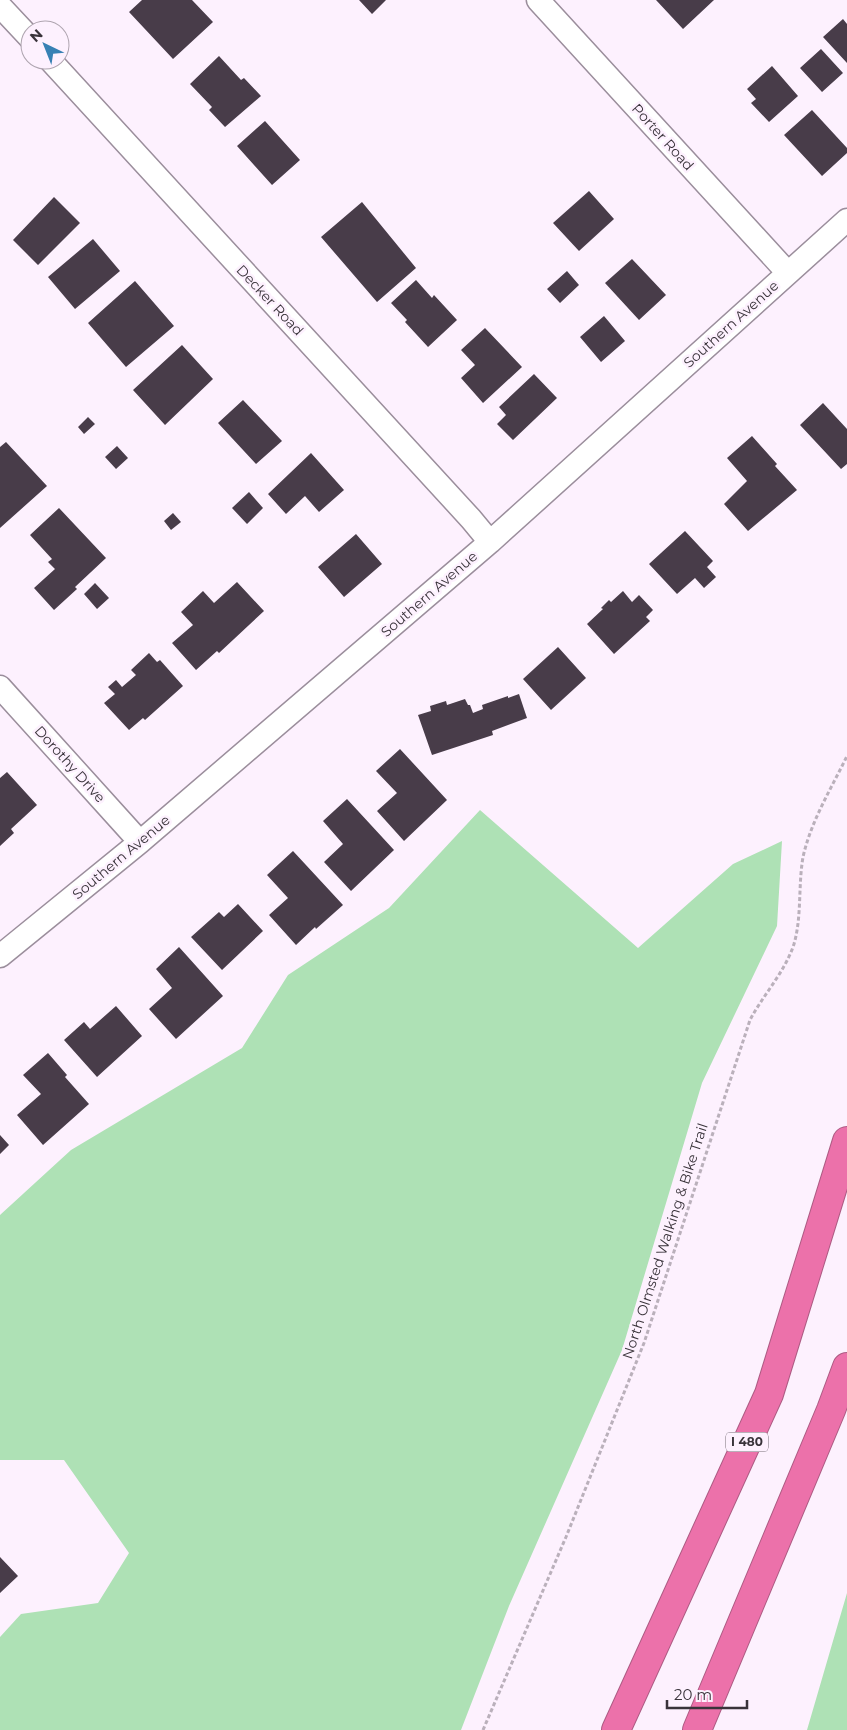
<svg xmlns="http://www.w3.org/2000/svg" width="847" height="1730" font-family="Montserrat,sans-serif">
  <rect width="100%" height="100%" fill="#fdf1fe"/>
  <!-- green -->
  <path fill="#aee1b5" d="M480,810L638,948L733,864L782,841L777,926L702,1083L622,1350L509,1606L461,1730H0V1637L21,1614L98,1603L129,1553L64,1460H0V1215L71,1150L242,1048L288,975L389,908Z
    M847,1593V1730H807Z"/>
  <!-- building -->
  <path fill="#483c49" d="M142,0H192L213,22L173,59L129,12Z
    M359,0H386L372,14Z
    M656,0H714L683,29Z
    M843,19L847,24V63L823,37Z
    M821,49L843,73L822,92L800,68Z
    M219,56L241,80L244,78L261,96L225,127L209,110L212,107L190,84Z
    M772,66L798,96L769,122L751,103L756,99L747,89Z
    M812,110L847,148V153L822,176L784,135Z
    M265,121L300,160L272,185L237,146Z
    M589,191L614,219L579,251L553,223Z
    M54,197L80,223L38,265L13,240Z
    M362,202L416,268L377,302L321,237Z
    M93,239L120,271L75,309L48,277Z
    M632,259L666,295L639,320L605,283Z
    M567,271L579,285L560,303L547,289Z
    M416,280L432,298L434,295L457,320L428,347L405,322L407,320L391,303Z
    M135,281L174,326L126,367L88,323Z
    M604,316L625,341L601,362L580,337Z
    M485,328L522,367L483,403L461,378L475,365L461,350Z
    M182,345L213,379L165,425L133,390Z
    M534,374L557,398L513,440L497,424L506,415L499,407Z
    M243,400L282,441L256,464L218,423Z
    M823,403L847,429V464L841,469L800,425Z
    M88,417L95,424L84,434L78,427Z
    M752,436L777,464L775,466L797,490L748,531L724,504L747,481L727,458Z
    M6,442L47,486L0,528V447Z
    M117,446L128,458L116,469L105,457Z
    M311,453L344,490L319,512L305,496L286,514L268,494Z
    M249,492L263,508L247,524L232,508Z
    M59,508L106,558L75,587L77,589L54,610L34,588L55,569L48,562L52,559L30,535Z
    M173,513L181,522L171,530L164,521Z
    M685,531L713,561L707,567L716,577L704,588L695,578L677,594L649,564Z
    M356,534L382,564L344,597L318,567Z
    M237,582L264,611L219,653L217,651L196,670L172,643L193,625L181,612L203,591L214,603Z
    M95,583L109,598L97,609L84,594Z
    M623,591L632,602L639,595L653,610L646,617L650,621L614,654L587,624L603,609L601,608L609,600L611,602Z
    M558,647L586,678L551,710L523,679Z
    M149,653L157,662L160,660L183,686L145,720L143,718L129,730L104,703L115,694L108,687L116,680L122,687L136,675L131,670Z
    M519,694L527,718L492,731L493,735L432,755L418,715L431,711L430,706L446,701L447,705L465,699L468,705H470L473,713L483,709L482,705L508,696V698Z
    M400,749L447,800L404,841L377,811L397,793L376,771Z
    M7,772L37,805L11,829L14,833L0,846V778Z
    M347,799L394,850L351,891L324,862L343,844L323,821Z
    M293,851L343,905L316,929L315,927L296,945L269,915L288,898L267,875Z
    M238,904L263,931L222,970L191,937L219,912L224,917Z
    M179,947L223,996L176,1039L149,1009L172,988L156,969Z
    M116,1006L142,1036L97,1077L64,1040L84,1022L90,1029Z
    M48,1053L67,1075L65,1077L89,1104L43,1145L17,1115L41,1094L23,1075Z
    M0,1135L9,1145L0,1154Z
    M0,1557L18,1576L0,1593Z"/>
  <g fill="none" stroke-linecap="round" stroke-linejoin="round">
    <defs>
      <path id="street" d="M538,0L788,273
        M0,6L30,38
        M50,60L471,519L490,542
        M0,687L140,842
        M0,956L140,842L490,542L847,220"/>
      <path id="highway" d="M616,1730L769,1394L847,1141
        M697,1730L831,1410L847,1367"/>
    </defs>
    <!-- street casing -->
    <use href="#street" stroke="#9b8e9c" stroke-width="25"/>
    <!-- highway casing -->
    <use href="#highway" stroke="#ad5b83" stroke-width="30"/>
    <!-- path -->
    <path stroke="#bab0bb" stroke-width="3" stroke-dasharray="4 2.5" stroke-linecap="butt" d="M483,1730L566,1537L644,1343L750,1020C763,995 785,972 794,944C802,916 798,886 803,857C811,821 831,789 847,756"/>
    <!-- street -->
    <use href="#street" stroke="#fff" stroke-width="22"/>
    <!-- highway -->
    <use href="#highway" stroke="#ec71aa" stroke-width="28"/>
  </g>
  <g text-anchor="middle" stroke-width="5" stroke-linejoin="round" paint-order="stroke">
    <!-- shield labels -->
    <rect fill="#fdf1fe" stroke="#746c75" stroke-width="1" x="726" y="1432.5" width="42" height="19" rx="4"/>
    <g font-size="12" font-weight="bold" fill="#39333a">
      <text x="747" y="1446">I 480</text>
    </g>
    <!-- street labels -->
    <g font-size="14" fill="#39333a" stroke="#fdf1fe">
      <text transform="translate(663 137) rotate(48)" y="5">Porter Road</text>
      <text transform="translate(270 300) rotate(47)" y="5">Decker Road</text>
      <text transform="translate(731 324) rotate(-42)" y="5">Southern Avenue</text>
      <text transform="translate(429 594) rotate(-41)" y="5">Southern Avenue</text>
      <text transform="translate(70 764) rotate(48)" y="5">Dorothy Drive</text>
      <text transform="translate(121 857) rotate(-40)" y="5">Southern Avenue</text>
      <text transform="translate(665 1241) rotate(-72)" y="5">North Olmsted Walking &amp; Bike Trail</text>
    </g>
  </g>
  <!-- north arrow -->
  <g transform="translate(45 45) rotate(317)"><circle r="24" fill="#fdf1fe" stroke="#afa5b0"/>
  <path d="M0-4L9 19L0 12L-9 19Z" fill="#3781b4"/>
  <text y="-8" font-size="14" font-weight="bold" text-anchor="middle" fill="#39333a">N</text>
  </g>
  <!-- scale -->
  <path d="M667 1700v8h80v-8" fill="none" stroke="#39333a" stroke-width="2.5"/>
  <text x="674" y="1700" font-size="15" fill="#39333a" stroke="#fdf1fe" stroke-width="4" paint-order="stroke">20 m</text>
</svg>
